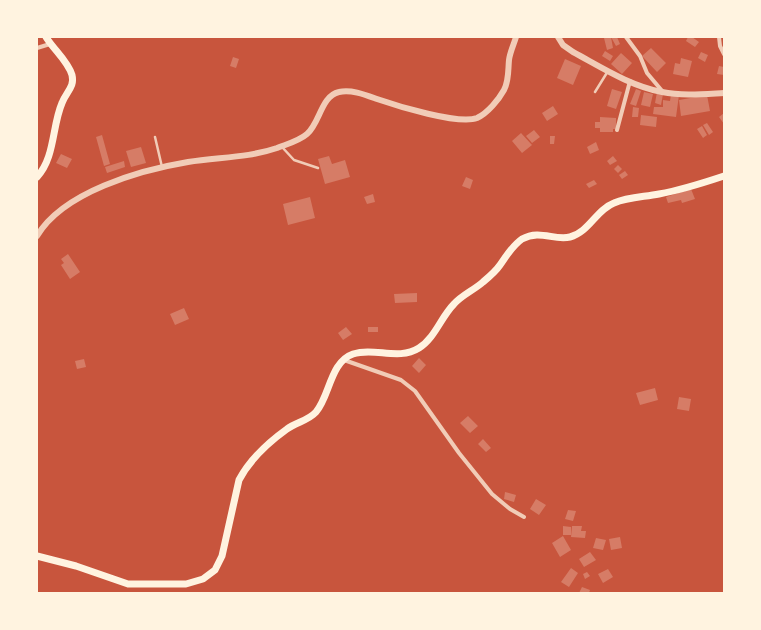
<svg xmlns="http://www.w3.org/2000/svg" width="761" height="630" font-family="'Roboto Condensed',sans-serif">
  <rect width="100%" height="100%" fill="#c8553d"/>
  <!-- building -->
  <path fill="#d67c66" d="M611,37L613,48L607,50L604,38Z
    M611,37H617L620,44L616,46Z
    M688,37H692L699,42L695,47L686,41Z
    M651,48L666,63L657,72L642,56Z
    M605,51L613,56L610,61L602,56Z
    M701,52L708,55L705,62L698,58Z
    M621,53L632,63L622,74L611,64Z
    M233,57L239,59L236,68L230,66Z
    M681,58L692,61L688,77L673,74L675,63L680,64Z
    M565,59L581,66L573,85L557,78Z
    M719,66L724,67V75L717,74Z
    M612,89L622,92L616,109L607,106Z
    M636,89L641,91L636,106L630,104Z
    M644,92L653,94L650,107L641,105Z
    M657,92L663,94L661,105L655,103Z
    M671,94L679,95L676,117L653,114L654,107H663V100L670,101Z
    M707,95L710,111L681,116L679,100Z
    M553,106L558,114L547,121L542,113Z
    M633,107L639,108L638,117H632Z
    M724,113V124L719,117Z
    M641,115L657,117L656,127L640,125Z
    M600,117L616,118V129H613V132H600V128H595V122H600Z
    M707,123L713,132L709,135L703,125Z
    M702,126L707,135L703,138L697,129Z
    M534,130L540,137L532,143L526,136Z
    M521,133L532,145L522,153L512,141Z
    M102,135L110,164L104,166L96,137Z
    M550,136H555L554,144H550Z
    M596,142L599,150L590,154L587,147Z
    M141,147L146,163L131,167L126,151Z
    M61,154L72,159L67,168L56,163Z
    M329,156L332,164L345,160L350,177L325,184L318,159Z
    M613,156L617,161L610,165L607,161Z
    M124,161L125,167L107,173L105,167Z
    M618,165L622,169L618,173L614,169Z
    M625,171L628,175L622,179L619,175Z
    M466,177L473,180L470,189L462,186Z
    M594,180L597,184L589,188L586,184Z
    M691,189L695,199L682,203L681,200L668,203L666,197Z
    M373,194L375,202L367,204L364,197Z
    M310,197L315,218L288,225L283,204Z
    M68,254L80,272L70,279L61,265L64,263L61,259Z
    M417,293V302L395,303L394,294Z
    M184,308L189,319L175,325L170,314Z
    M346,327L352,334L343,340L338,333Z
    M368,327H378V332H368Z
    M419,358L426,365L419,373L412,366Z
    M84,359L86,367L77,369L75,361Z
    M655,388L658,400L640,405L636,393Z
    M679,397L691,399L689,411L677,409Z
    M468,416L478,426L470,433L460,423Z
    M483,439L491,448L486,452L478,444Z
    M505,492L516,495L514,502L504,499Z
    M536,499L546,505L539,515L530,509Z
    M568,510L576,511L573,521L565,519Z
    M563,526L571,527V535H563Z
    M572,526H582L581,531H586L585,538L571,537Z
    M563,536L571,550L560,557L552,543Z
    M620,537L622,548L611,550L609,539Z
    M596,538L606,540L603,550L593,548Z
    M590,552L596,560L584,567L579,559Z
    M571,568L578,573L569,587L561,582Z
    M608,569L613,577L603,583L598,574Z
    M587,572L590,576L585,579L583,574Z
    M582,587L590,590L589,593H579Z"/>
  <g fill="none" stroke-linecap="round" stroke-linejoin="round">
    <!-- service -->
    <path stroke="#f1ccb7" stroke-width="2.5" d="M595,92L608,71
      M155,137L162,167
      M282,147L294,160L318,168"/>
    <!-- minor -->
    <path stroke="#f1ccb7" stroke-width="4" d="M626,37L640,56L647,73L663,92
      M719,37L720,46L724,54
      M37,48L50,44
      M617,130L630,81
      M344,360L401,380L415,391L459,453L492,494L510,509L524,517"/>
    <!-- tertiary -->
    <path stroke="#f1ccb7" stroke-width="6" d="M558,37L563,45L573,52C601,67 630,86 662,92C682,96 704,94 724,93
      M37,236C63,192 140,170 188,162C218,157 248,158 277,148C287,144 299,141 307,134C320,123 321,96 339,92C351,89 366,95 377,99C397,106 459,125 477,118C488,113 499,99 504,90C509,81 508,70 509,60C510,52 514,44 516,37"/>
    <!-- secondary -->
    <path stroke="#fff3e0" stroke-width="7" d="M37,177C55,158 52,126 62,103C66,92 75,87 72,75C68,61 53,49 46,37"/>
    <!-- primary -->
    <path stroke="#fff3e0" stroke-width="7" d="M37,556L76,566L128,584H186L203,579L215,570L222,556L239,480C249,461 269,442 287,429C296,422 308,421 316,412C330,396 330,362 353,354C375,347 398,361 419,348C435,338 441,317 454,304C462,295 474,290 483,282C489,277 496,271 500,265C507,255 512,246 522,239C540,229 554,241 570,237C589,232 596,210 614,203C628,197 644,197 659,194C681,190 703,183 724,176"/>
  </g>
  <!-- border -->
  <rect width="761" height="630" fill="none" stroke="#fff3e0" stroke-width="76"/>
</svg>
